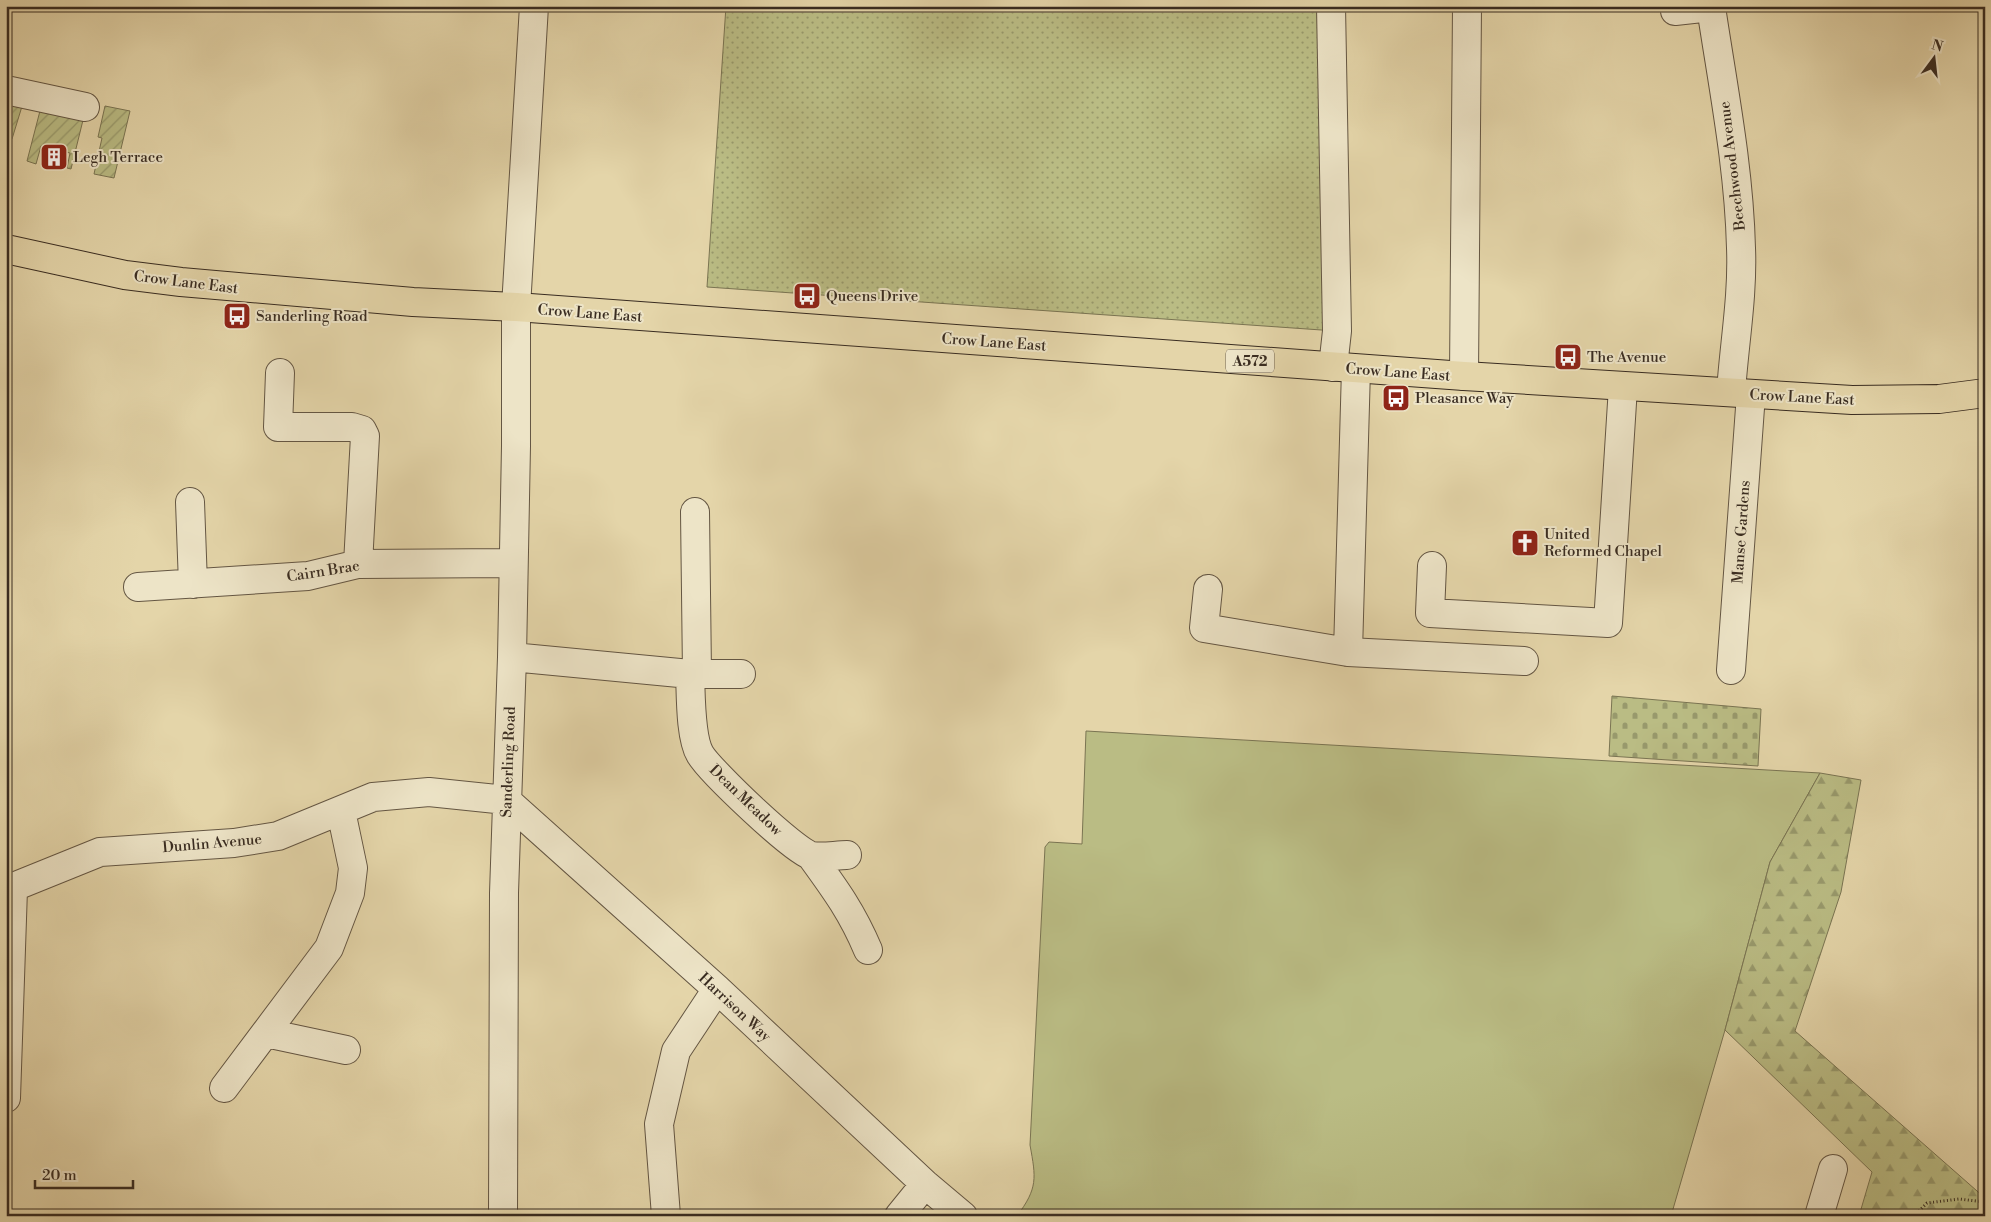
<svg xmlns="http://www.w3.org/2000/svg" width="1991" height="1222" font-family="'Libre Bodoni',serif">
  <defs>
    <pattern id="forest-firs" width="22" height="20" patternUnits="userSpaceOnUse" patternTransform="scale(1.25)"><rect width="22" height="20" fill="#babc84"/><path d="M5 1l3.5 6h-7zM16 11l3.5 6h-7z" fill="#98996c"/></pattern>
    <pattern id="cemetery-stones" width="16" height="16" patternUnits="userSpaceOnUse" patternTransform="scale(1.25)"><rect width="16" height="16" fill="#babc84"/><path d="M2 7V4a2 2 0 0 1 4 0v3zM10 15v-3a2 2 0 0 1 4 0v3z" fill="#98996c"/></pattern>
    <pattern id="park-dots" width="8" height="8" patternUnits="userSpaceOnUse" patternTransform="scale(1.25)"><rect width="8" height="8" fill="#babc84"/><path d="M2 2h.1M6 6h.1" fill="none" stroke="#98996c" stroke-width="1.8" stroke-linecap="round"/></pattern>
    <pattern id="garden-furrows" width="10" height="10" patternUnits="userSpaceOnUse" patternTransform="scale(1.25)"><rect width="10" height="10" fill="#babc84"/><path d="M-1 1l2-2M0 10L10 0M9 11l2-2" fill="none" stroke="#98996c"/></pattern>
  </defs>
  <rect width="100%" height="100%" fill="#e4d5a9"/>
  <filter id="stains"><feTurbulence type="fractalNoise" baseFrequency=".004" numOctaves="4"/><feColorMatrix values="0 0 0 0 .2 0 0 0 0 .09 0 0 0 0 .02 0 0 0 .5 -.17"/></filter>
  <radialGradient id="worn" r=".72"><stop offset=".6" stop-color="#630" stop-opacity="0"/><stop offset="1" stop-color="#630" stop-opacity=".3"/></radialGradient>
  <!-- grass -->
  <path fill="#babc84" stroke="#7a7452" d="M1086,731L1820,773L1770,862L1725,1030L1671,1216H1017C1038,1188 1036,1178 1030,1145L1045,847L1049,842L1082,844Z"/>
  <!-- forest -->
  <path fill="url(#forest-firs)" stroke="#7a7452" d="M1820,773L1861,780L1841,892L1795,1031L1985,1198V1216H1859L1872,1172L1725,1030L1770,862Z"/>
  <!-- cemetery -->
  <path fill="url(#cemetery-stones)" stroke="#7a7452" d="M1612,696L1761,709L1758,766L1609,756Z"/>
  <!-- park -->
  <path fill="url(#park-dots)" stroke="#7a7452" d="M726,6H1340L1350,332L707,287Z"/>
  <!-- garden -->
  <path fill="url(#garden-furrows)" stroke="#7a7452" d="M6,99L23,103L12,139L6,138Z
    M105,106L130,111L114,178L94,174L102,138L98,137Z
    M41,107L84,116L71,169L67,168L70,153L41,146L36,164L27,161Z"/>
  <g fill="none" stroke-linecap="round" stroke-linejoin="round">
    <defs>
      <path id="minor" d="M1331,6L1337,331L1333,367
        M1675,11L1711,7C1723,87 1739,167 1741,248C1743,296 1734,345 1731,392
        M6,90L85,107
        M1356,369L1348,652L1524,661
        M280,373L278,427H352L362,430L365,436L358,564
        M1464,376L1467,6
        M190,502L193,584
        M695,512L697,674
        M1432,566L1430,613L1608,623L1623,387
        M138,587L308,576L358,564L513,563
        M1208,589L1204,628L1348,652
        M512,657L690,674H741
        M1731,670L1751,394
        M690,674C691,694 690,737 700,754C710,771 796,853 812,856C823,858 836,855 847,855
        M811,856C835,889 852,912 868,950
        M6,890L100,852L234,843L278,836L373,797L429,792L506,800L717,989L925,1184L963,1216
        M266,1033L346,1050
        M224,1088L329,948L350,893L353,868L341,811
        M6,1098L13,889
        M503,1216L504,893L512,657L516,446V307L534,6
        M666,1216L659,1124L676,1051L717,989
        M899,1216L925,1184
        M1819,1216L1833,1169"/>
      <path id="major" d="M6,249L125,275L181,282L413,302L516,307L1464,376L1852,400L1939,399L1985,393"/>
    </defs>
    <!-- minor casing -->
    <use href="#minor" stroke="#645643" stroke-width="30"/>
    <!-- major casing -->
    <use href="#major" stroke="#392c21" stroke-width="30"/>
    <!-- path -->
    <path stroke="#392c21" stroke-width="3" stroke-dasharray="1 2.5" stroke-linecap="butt" d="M1914,1216L1927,1203L1959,1199L1985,1202"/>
    <!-- minor -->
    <use href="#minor" stroke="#ede4c7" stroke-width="28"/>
    <!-- major -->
    <use href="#major" stroke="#e4d5a9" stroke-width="28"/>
  </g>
  <!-- icons -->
  <defs>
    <symbol id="building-square" viewBox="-11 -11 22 22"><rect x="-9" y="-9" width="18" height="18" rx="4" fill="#8f2418" stroke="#ede4c7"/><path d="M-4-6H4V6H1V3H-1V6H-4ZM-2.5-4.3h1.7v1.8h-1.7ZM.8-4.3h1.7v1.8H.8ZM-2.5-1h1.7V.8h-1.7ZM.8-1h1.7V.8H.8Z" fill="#fff"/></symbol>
    <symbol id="bus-square" viewBox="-11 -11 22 22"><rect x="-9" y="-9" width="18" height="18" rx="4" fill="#8f2418" stroke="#ede4c7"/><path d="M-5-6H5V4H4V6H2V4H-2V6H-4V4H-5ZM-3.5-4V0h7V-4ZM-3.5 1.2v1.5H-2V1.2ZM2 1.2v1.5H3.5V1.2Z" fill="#fff"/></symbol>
    <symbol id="church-square" viewBox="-11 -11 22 22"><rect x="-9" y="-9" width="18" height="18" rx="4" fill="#8f2418" stroke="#ede4c7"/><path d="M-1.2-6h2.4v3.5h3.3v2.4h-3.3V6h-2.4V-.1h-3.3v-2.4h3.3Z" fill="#fff"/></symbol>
  </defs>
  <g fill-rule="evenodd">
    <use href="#building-square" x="38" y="141" width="32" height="32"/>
    <use href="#bus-square" x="791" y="280" width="32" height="32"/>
    <use href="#bus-square" x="221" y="300" width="32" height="32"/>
    <use href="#bus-square" x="1552" y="341" width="32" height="32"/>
    <use href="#bus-square" x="1380" y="382" width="32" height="32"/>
    <use href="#church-square" x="1509" y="527" width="32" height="32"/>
  </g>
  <g text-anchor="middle" stroke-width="4" stroke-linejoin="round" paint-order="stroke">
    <!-- shield labels -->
    <rect fill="#ede4c7" stroke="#6f6353" stroke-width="1" x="1226" y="349.5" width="48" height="23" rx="4"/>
    <g font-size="14" font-weight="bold" fill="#392c21">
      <text x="1250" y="366">A572</text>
    </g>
    <!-- poi labels -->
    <g font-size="15" fill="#392c21" stroke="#ede4c7" text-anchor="start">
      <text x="73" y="162">Legh Terrace</text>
      <text x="826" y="301">Queens Drive</text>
      <text x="256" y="321">Sanderling Road</text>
      <text x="1587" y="362">The Avenue</text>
      <text x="1415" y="403">Pleasance Way</text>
      <text x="1544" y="539">United<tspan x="1544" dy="17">Reformed Chapel</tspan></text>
    </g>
    <!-- street labels -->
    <g font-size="15" fill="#392c21" stroke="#ede4c7">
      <text transform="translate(1732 166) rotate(-97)" y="5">Beechwood Avenue</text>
      <text transform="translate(186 282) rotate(7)" y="5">Crow Lane East</text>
      <text transform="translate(590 313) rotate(4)" y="5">Crow Lane East</text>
      <text transform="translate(994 342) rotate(4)" y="5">Crow Lane East</text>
      <text transform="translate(1398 372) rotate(4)" y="5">Crow Lane East</text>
      <text transform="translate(1802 397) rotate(3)" y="5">Crow Lane East</text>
      <text transform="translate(1741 532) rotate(-86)" y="5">Manse Gardens</text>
      <text transform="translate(323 571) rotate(-9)" y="5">Cairn Brae</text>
      <text transform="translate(508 762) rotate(-88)" y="5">Sanderling Road</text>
      <text transform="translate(746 800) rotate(44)" y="5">Dean Meadow</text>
      <text transform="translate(212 843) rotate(-5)" y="5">Dunlin Avenue</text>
      <text transform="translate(735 1007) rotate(43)" y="5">Harrison Way</text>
    </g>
  </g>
  <!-- margin -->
  <rect width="1991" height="1222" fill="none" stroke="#e4d5a9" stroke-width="25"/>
  <rect x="8" y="8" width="1976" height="1207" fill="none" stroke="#392c21" stroke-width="2.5"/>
  <rect x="12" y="12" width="1966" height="1197" fill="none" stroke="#392c21"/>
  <!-- north arrow -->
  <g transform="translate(1934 58) rotate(15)" stroke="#ede4c7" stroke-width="4" paint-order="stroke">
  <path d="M0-4L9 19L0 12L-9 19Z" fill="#392c21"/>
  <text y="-8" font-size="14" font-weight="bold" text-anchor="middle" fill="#392c21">N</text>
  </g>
  <!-- scale -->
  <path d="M35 1180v8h98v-8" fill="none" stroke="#392c21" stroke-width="2.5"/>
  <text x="42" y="1180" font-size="15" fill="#392c21" stroke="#ede4c7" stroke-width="4" paint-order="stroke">20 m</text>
  <rect width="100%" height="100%" filter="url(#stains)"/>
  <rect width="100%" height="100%" fill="url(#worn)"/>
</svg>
